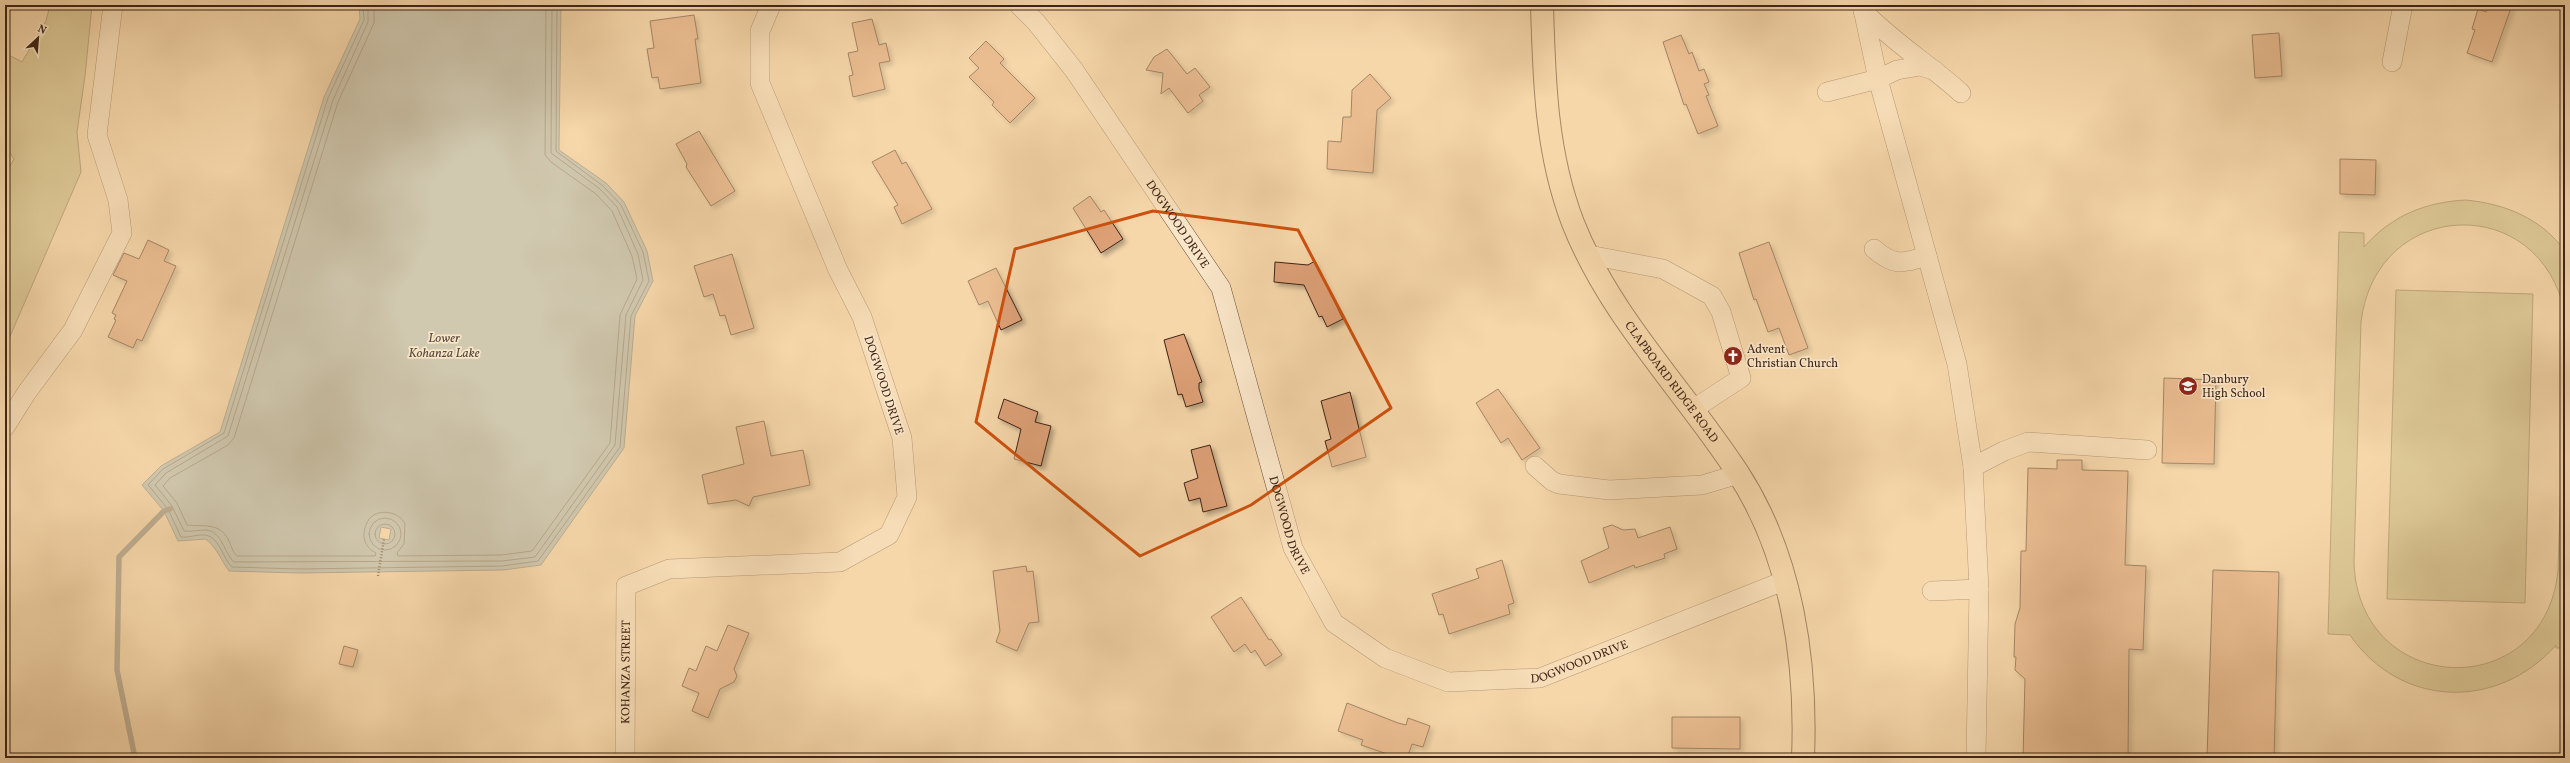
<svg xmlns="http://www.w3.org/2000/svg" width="2570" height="763" font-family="Vollkorn,serif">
  <defs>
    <filter id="shadow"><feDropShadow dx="3.5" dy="3.5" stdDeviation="2" flood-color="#0004"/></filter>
  </defs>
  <rect width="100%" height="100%" fill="#f6d7aa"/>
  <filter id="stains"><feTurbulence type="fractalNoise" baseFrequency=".005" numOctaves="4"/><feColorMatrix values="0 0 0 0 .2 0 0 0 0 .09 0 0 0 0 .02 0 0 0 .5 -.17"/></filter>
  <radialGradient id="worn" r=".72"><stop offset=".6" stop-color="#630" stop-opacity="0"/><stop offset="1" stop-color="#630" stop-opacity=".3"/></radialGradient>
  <!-- green -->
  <path fill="#c3bc84" stroke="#80704d" d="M50,5H92L85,76L77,132L81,172L5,348V174L14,159L5,146V53L22,62L46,21Z
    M2466,200C2505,204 2541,218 2565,251V314C2541,191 2376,197 2361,322L2354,563C2359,697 2544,705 2558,571L2565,353V648H2556V645C2498,711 2400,708 2350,635L2328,634L2339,232L2364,233V247C2391,216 2425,202 2466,200Z
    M2396,290L2533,294L2525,603L2387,599Z"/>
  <!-- water -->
  <path fill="#a2b7b5" stroke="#7a7c75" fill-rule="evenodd" d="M359,5H561L559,150L606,183L624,202L647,251L653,281L635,316L624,448L541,565L503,570L299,573L229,571C221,560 217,548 206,539L178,541L164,511L142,485L161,466L220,432L324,97L360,19ZM381,527L391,529L389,540L379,538Z"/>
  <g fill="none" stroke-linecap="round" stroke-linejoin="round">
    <!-- shore -->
    <path stroke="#706e66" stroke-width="1" d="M363,5L364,20L328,98L224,433L163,469L148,485L168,509L181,537C189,538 198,534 206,535C220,538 223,559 232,567L299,569L502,566L538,561L620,447L631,316L649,281L643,252L621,205L603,186L556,151L557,5
      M368,5V22L333,100L228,436L166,473L155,485L172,506L184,531C191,532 198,530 206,530C222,531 224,553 234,562L502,561L535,557L615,445L626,315L643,280L638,254L617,207L600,189L551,153L552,5
      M374,5V23L338,102L234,438L228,445L170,478L163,486L177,503L187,525C203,527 219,522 228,539C231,545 232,551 237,556H375L376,553C362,546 361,532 369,519C378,508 399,511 405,524L404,544L397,553L398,556L501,555L532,551L610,443L620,315L637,279L632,256L612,211L596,194L551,162L545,155L546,5
      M369 534a16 16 0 1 1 32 0a16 16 0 1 1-32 0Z
      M375 534a10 10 0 1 1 20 0a10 10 0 1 1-20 0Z"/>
    <!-- stream -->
    <path stroke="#7a7c75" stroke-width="5.5" d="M135,758L117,670L119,557L164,511L170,509"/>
  </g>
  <!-- building -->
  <path fill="#dda077" stroke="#3e2416" filter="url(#shadow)" d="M2488,5H2512L2492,62L2467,53L2475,30L2472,29L2478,9L2486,12Z
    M694,15L698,39H695L701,83L660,89L658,77L652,78L647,49L654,48L650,21Z
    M872,19L879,45L886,43L890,61L879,63L885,89L853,97L849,76L853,75L848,53L858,51L852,23Z
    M2279,33L2282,76L2255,78L2252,35Z
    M1681,35L1689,54L1692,52L1699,71L1704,69L1709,82L1704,84L1709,95L1706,96L1718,126L1698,134L1686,104L1684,105L1663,42Z
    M986,41L1004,59L1000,63L1035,98L1010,123L992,105L994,102L969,77L979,68L969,58Z
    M1167,49L1187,74L1195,68L1210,87L1199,95L1203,101L1188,113L1169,88L1161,94L1163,73L1146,70L1154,57Z
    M1370,74L1391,98L1377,110L1373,173L1327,169L1328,141L1341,142L1343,117H1351L1352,90Z
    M699,131L735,191L711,206L686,167L687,164L676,144Z
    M895,150L902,164L906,162L932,209L902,224L894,207L898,205L872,162Z
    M2340,159L2376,160L2375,195L2340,194Z
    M1090,196L1101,212L1104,210L1123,239L1101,253L1073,208Z
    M148,240L169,250L164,261L176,266L142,341L137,339L133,348L108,337L116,320L114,319L116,315L112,313L127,281L113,275L124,253L139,259Z
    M1769,242L1808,348L1789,355L1779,328L1768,332L1756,299L1754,300L1739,253Z
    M732,254L754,328L731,335L725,315L720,316L713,294L704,297L694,266Z
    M1315,261L1343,319L1327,327L1322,316L1319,317L1304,285L1274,282L1275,262L1308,265Z
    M996,268L1022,320L1001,330L988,301L979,305L968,281Z
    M1184,334L1202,382L1199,383V389L1203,402L1186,407L1182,394L1178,395L1164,340Z
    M2164,378L2216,380L2214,464L2162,463Z
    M1498,389L1540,448L1522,460L1508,438L1501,443L1476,403Z
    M1350,392L1366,457L1332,467L1325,441L1331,439L1321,401Z
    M1004,399L1038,412L1035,422L1051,426L1041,466L1014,459L1021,429L998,418Z
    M764,421L771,456L803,450L810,485L753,497L749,506L736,500L708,504L702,475L744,464L736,427Z
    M1210,445L1227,506L1203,512L1200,498L1189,501L1184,483L1198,478L1191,450Z
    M2057,460H2082V470L2128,471L2125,565L2146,566L2143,650L2129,649L2128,758H2023L2025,679L2015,670L2016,657H2014L2015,624L2020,608L2021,551H2026L2028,468L2057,469Z
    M1612,525L1623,530L1635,529L1638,538L1670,527L1677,549L1664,554L1665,558L1635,568L1634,565L1589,583L1581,561L1609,548L1603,528Z
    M1502,560L1514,603L1508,605L1510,614L1449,634L1443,614L1439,615L1432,594L1479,578L1476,569Z
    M1026,566L1027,572L1033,571L1039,622L1029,623L1017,651L996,642L1000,631L993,571Z
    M2213,570L2279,572L2274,758H2207Z
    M1241,597L1269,640L1271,639L1282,655L1265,666L1255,650L1251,653L1245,644L1234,652L1211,617Z
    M728,625L749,633L734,669L737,676L734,682L720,689L708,718L692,711L699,693L682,686L689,668L696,671L706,646L717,651Z
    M344,646L358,650L353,667L339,664Z
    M1347,703L1398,723L1406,725L1408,718L1430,726L1423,747L1412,744L1407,758H1399L1361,745L1363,740L1338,731Z
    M1672,717H1740V749L1672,748Z"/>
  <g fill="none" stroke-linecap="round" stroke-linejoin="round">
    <defs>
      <g id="minor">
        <path id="s1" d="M1019,5L1036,22L1074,70L1221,288L1293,548L1334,623L1385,658L1448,682L1540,678L1786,580"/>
        <path d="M1862,5L1878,79L1957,364L1973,467L1979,589L1976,758"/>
        <path d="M1863,11C1894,43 1929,64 1961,93"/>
        <path d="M2392,62L2403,5"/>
        <path d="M1827,92L1878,79L1897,70L1920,66L1934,70"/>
        <path d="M1874,249C1895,267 1902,263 1927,256"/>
        <path d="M1589,255L1663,269L1712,296L1721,312L1741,378L1692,410"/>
        <path d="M5,427L27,392L73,330L122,233L118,200L97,135L113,5"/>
        <path d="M1535,466L1552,481L1559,484L1609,490L1702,485L1739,474"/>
        <path d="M1973,467L2004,451L2028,442L2147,450"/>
        <path d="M1932,591L1979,589"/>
        <path id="s2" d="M625,758L626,586L669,569L840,562L889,535L907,497L902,438L862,317L838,270L760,83V31L771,5"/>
      </g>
      <g id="major">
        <path id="s3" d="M1542,5C1544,79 1546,153 1573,223C1610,317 1684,390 1738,473C1792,556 1807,661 1803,758"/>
      </g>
    </defs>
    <!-- minor casing -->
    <use href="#minor" stroke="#6c513b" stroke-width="20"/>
    <!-- major casing -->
    <use href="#major" stroke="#3e2416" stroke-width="24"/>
    <!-- path -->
    <path stroke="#3e2416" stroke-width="2.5" stroke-dasharray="1 2" stroke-linecap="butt" d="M378,576L384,539"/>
    <!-- minor -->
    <use href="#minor" stroke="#f9e5c8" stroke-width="19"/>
    <!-- major -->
    <use href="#major" stroke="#f6d7aa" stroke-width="22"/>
  </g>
  <!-- marked area -->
  <path d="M0 0H2570V763H0ZM1153,211L1298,230L1391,408L1251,505L1140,556L976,422L1015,249Z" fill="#f6d7aa" fill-opacity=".55" fill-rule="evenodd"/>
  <path fill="none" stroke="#ce510e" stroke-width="3" stroke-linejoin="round" d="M1153,211L1298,230L1391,408L1251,505L1140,556L976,422L1015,249Z"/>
  <!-- icons -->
  <defs>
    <symbol id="church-disc" viewBox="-11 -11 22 22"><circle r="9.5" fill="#8f2418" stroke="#f9e5c8"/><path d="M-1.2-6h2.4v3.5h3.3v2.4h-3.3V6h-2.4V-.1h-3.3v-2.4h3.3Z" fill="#fff"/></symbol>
    <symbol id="school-disc" viewBox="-11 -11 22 22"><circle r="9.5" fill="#8f2418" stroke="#f9e5c8"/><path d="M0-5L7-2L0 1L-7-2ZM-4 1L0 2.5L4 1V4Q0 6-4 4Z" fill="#fff"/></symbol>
  </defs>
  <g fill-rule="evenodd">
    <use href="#church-disc" x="1722" y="345" width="22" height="22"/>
    <use href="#school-disc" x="2177" y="375" width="22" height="22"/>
  </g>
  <g text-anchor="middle" stroke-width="3.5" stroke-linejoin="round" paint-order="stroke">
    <!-- street labels -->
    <g font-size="12" fill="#3e2416" stroke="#f9e5c8">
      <text dy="4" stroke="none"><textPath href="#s1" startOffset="271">DOGWOOD DRIVE</textPath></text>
      <text dy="4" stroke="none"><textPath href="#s3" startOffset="409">CLAPBOARD RIDGE ROAD</textPath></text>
      <text transform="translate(884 385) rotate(72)" y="4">DOGWOOD DRIVE</text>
      <text dy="4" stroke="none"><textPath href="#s1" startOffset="595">DOGWOOD DRIVE</textPath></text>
      <text dy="4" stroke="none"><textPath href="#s1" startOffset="967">DOGWOOD DRIVE</textPath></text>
      <text dy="4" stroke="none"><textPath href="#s2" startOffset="86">KOHANZA STREET</textPath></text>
    </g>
    <!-- poi labels -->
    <g font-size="12" fill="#3e2416" stroke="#f9e5c8" text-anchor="start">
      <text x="1747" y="353">Advent<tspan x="1747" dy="14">Christian Church</tspan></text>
      <text x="2202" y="383">Danbury<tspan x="2202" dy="14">High School</tspan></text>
    </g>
    <!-- water labels -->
    <g font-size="13" font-style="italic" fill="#57493e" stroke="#f9e5c8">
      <text x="444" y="342">Lower<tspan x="444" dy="15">Kohanza Lake</tspan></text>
    </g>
  </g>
  <!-- margin -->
  <rect width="2570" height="763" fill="none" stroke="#f6d7aa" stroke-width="20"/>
  <rect x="6" y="6" width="2558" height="751" fill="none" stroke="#3e2416" stroke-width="2"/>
  <rect x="10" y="10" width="2550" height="743" fill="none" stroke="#3e2416"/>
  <!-- north arrow -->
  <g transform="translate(38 38) rotate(26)" stroke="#f9e5c8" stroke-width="3" paint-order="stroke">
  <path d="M0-3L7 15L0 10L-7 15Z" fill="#3e2416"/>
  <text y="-6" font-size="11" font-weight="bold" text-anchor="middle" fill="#3e2416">N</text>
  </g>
  <rect width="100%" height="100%" filter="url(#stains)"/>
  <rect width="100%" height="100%" fill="url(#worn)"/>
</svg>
